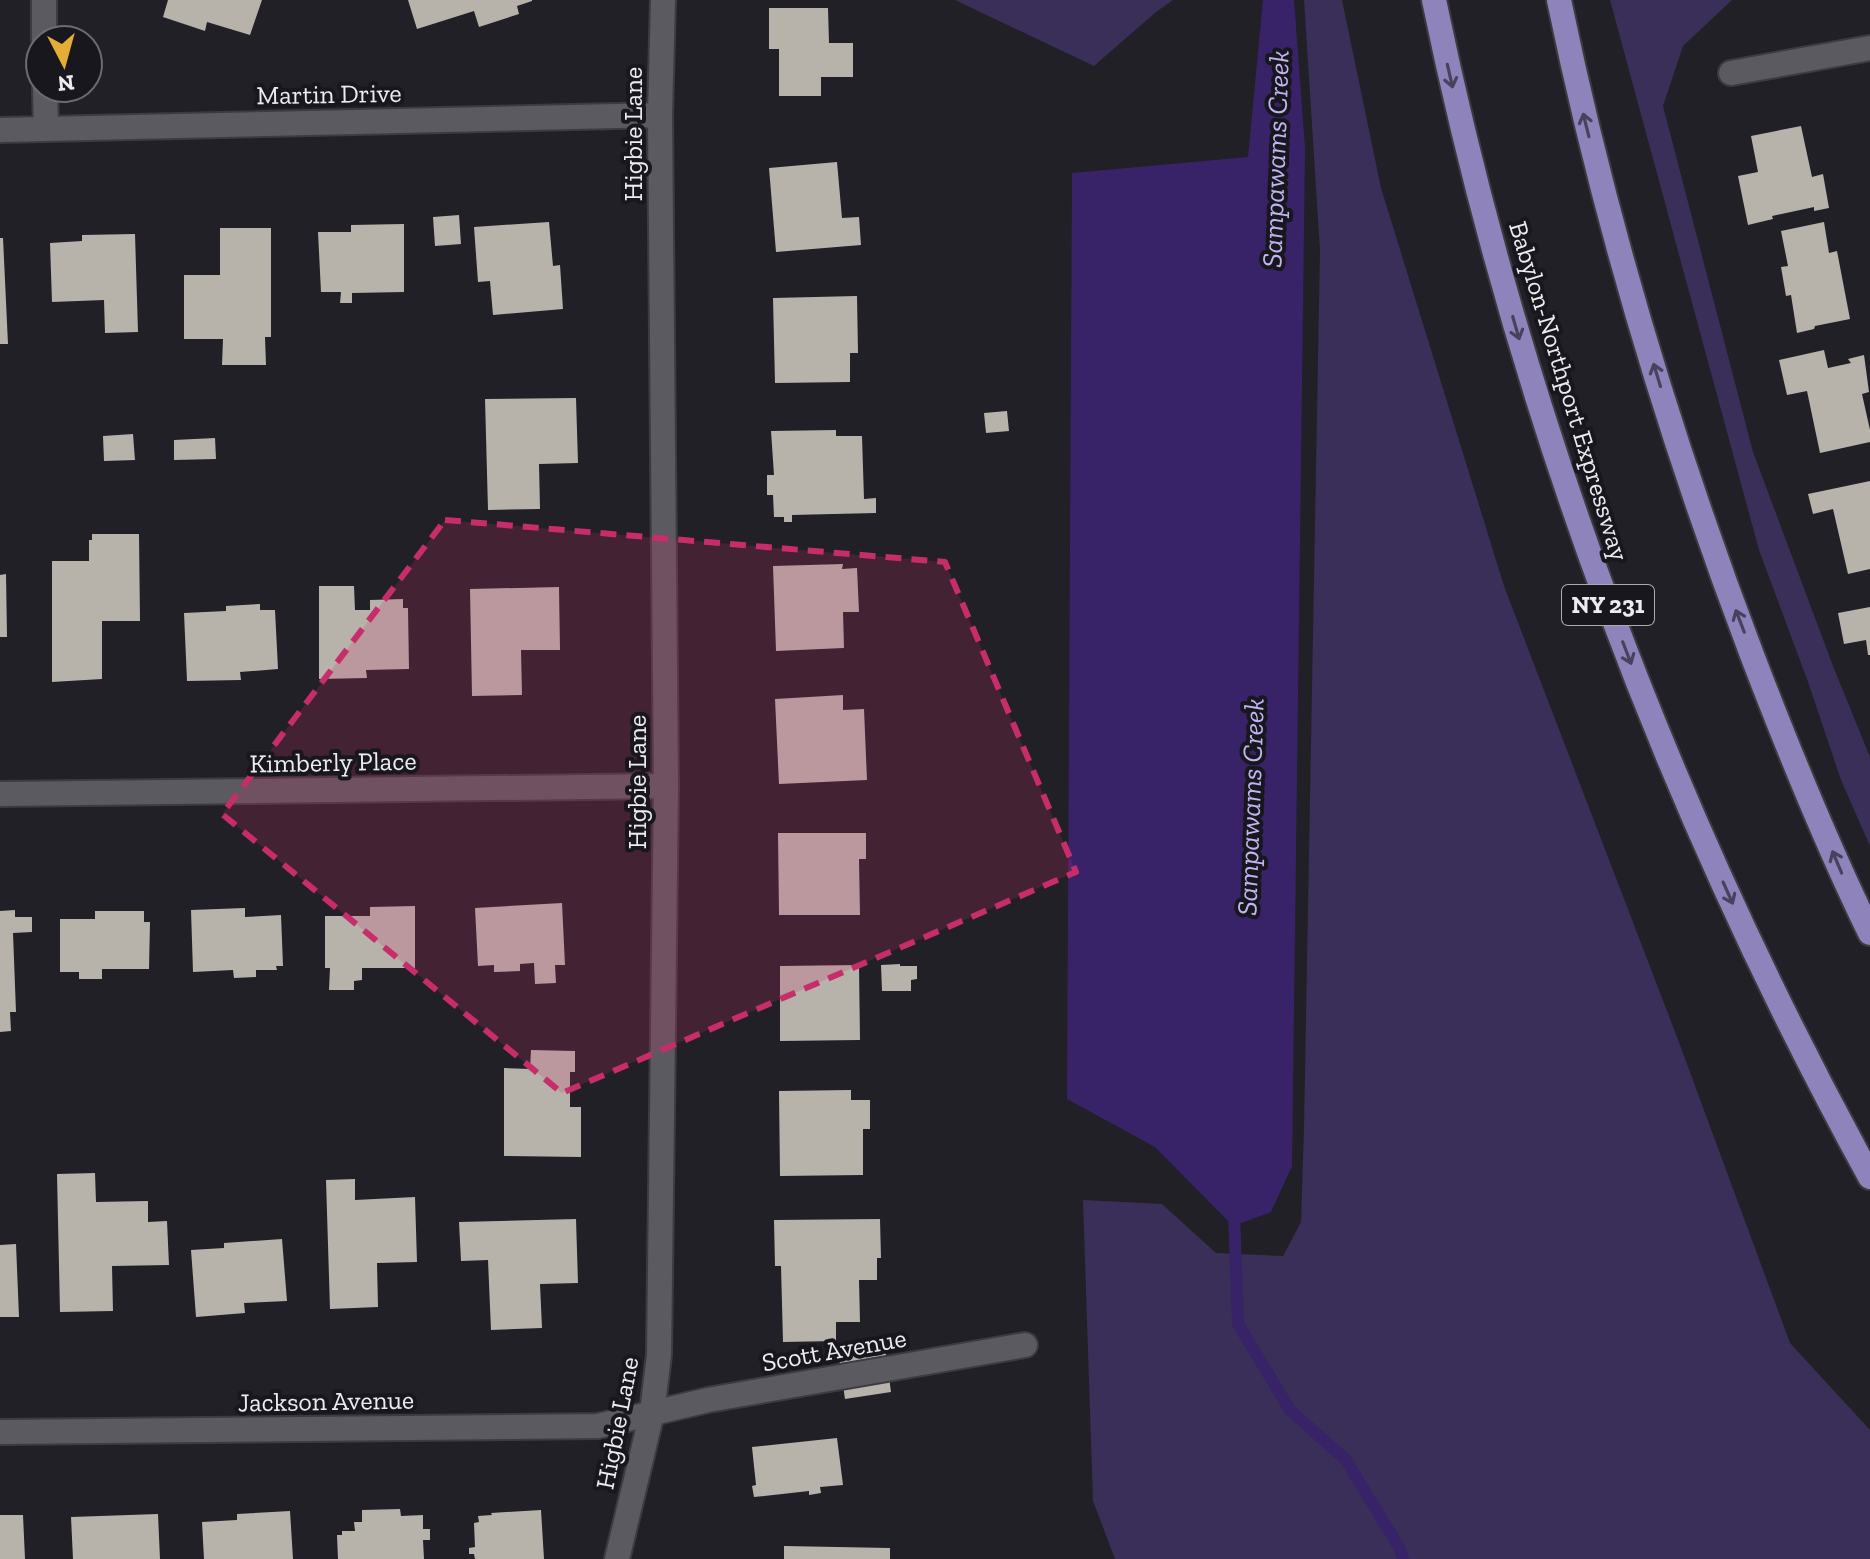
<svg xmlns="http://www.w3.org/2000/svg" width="1870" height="1559" font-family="'Zilla Slab',serif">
  <rect width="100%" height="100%" fill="#212026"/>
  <!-- green -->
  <path fill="#392f58" d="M955,0H1173L1156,12L1094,66Z
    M1304,0H1342L1381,188L1504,586L1677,1037L1790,1343L1870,1430V1559H1115L1093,1501L1083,1200L1162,1204L1216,1253L1283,1256L1301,1222L1304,1128L1320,250Z
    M1610,0H1732L1683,46L1663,106L1753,452L1833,666L1870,757V846L1841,780L1808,682L1759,550Z"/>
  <!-- water -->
  <path fill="#382368" d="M1263,0H1294L1305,148L1292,1166L1271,1212L1233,1226L1155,1147L1067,1099L1072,173L1248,157Z"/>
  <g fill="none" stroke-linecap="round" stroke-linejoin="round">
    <!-- stream -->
    <path stroke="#382368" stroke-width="12" d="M1234,1213L1238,1324L1290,1410L1346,1460L1400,1549L1403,1559"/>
  </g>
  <!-- building -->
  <path fill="#b7b3ab" d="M168,0H262L250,35L207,22L205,31L163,17Z
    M408,0H532V1L517,6L519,14L479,27L474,11L417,29Z
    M769,8H828L829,43H853V77H821V96H779V49H769Z
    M1801,126L1812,177L1823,174L1829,208L1814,211V207L1772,216L1773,219L1748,225L1738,176L1758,172L1751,136Z
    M837,162L842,218L859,217L861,245L776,252L769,168Z
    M459,215L461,244L435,246L433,217Z
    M549,222L553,266L560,265L563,309L493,315L490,281L478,282L474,227Z
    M1824,222L1829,253L1837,251L1850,319L1815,326L1814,329L1797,333L1791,295L1786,296L1781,267L1788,266L1781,231Z
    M404,224V292L352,293V303H340L341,292H321L318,232H351V225Z
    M220,228H271V337H265L266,365H222L223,339H184V275H220Z
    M135,234L138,332L105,333L104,300L52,302L50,243L82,241V235Z
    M0,238H3L8,344H0Z
    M857,296L858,353H850V382L775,383L773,298Z
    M1824,350L1828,368L1851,363L1848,359L1864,355L1869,392L1862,394L1870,430V442L1820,453L1807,391L1787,395L1779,360Z
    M576,398L578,463L539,464L540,509L488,510L485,399Z
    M1007,411L1009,431L986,433L984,413Z
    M836,430V436H862L864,499L876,498V513L792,515V522H784V517H774L773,495H767V475H774L771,431Z
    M133,434L135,460L104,461L103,436Z
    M215,438L216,459L174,460V440Z
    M1870,481V569L1848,574L1833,509L1813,514L1808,494Z
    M92,534H139L140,621H102V679L52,682V561H89V540H92Z
    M843,564L842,569L857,568L859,612H843L844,648L776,651L773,566Z
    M6,574L7,637H0V575Z
    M319,586H354L355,610H370V600L403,599V608H408L409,669L366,670L367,678L319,679Z
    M559,587L560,650H521L522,695L472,696L470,589Z
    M260,604V610H275L278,669L240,672L241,680L187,681L184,613L226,611V606Z
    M1870,607V655H1868L1866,640L1844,644L1838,613Z
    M843,695V710L864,709L867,780L779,784L775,699Z
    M778,833H866V859H859L860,915H779Z
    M562,903L565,965H555L556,983L535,984L534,963L520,964V971L494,972V965L478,966L475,908Z
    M415,906V968H362V980L354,981V990H329L330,968H325V916H370V907Z
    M245,908V917L281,915L283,966H276L277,970H256V977L234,978L233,970L193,972L191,910Z
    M15,910V917H32V932L13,933L16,1012H10L11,1031L0,1032V911Z
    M95,911H144V922H150L149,969H102V979H79V972H60V919H95Z
    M900,964V966H917V979L911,980V991H882L881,965Z
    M859,965L860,1040L780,1041V966Z
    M531,1050L575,1051V1072H570V1107H581V1157L504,1156V1068L530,1069Z
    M851,1090V1100H870V1129H863V1175L780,1176L779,1091Z
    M95,1173L96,1202L148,1201V1222L167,1221L169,1265L112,1266L113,1311L60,1312L57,1174Z
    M355,1179V1200L415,1197L417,1262L377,1263L378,1307L330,1309L326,1180Z
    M576,1219L578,1283L540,1284L542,1328L491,1330L488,1260L461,1261L459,1222Z
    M880,1219L881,1258H877V1280H859L860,1322H836V1341L783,1342L781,1266H775L774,1220Z
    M282,1239L287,1301L244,1303L245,1313L196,1317L191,1250L224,1248V1243Z
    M16,1244L19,1317H0V1245Z
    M885,1347L891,1392L845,1399L839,1358L874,1353V1349Z
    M837,1438L843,1485L820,1487L821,1493L809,1495V1491L754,1497L752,1486L756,1485L752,1447Z
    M400,1509L401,1516L423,1515V1529H430V1540H423L424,1559H338L337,1535H342V1531H355L354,1522H362V1510Z
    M541,1510L544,1559H475L474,1554H469V1548L475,1547L474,1523L479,1522L478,1516L492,1515L491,1513Z
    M290,1511L293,1559H204L202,1522L237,1520V1514Z
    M158,1514L160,1559H73L71,1517Z
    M0,1515H23L25,1559H0Z
    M784,1546L890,1548V1559H784Z"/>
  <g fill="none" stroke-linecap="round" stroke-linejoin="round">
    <defs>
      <path id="minor" d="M44,0V40
        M1731,73L1870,48
        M45,88L46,129
        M0,130L660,115
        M0,794L666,786
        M0,1432L598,1426L708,1400L1025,1345
        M617,1559L652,1413L659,1355L666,786L660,115L663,0"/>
      <path id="major" d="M1434,0C1519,411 1668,809 1870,1177
        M1559,0C1605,223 1671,442 1752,655C1788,749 1826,843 1870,933"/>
    </defs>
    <!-- minor casing -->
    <use href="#minor" stroke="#3c3c40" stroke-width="28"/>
    <!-- major casing -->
    <use href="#major" stroke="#3c3c40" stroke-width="28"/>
    <!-- minor -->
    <use href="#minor" stroke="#5b5a61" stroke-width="24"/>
    <!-- major -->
    <use href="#major" stroke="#8f83bc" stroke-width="24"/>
  </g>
  <!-- one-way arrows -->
  <defs><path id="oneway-shaft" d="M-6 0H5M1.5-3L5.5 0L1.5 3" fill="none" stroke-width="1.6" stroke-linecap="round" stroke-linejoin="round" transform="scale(2)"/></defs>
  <g stroke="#48425d">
    <use href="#oneway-shaft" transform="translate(1450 76) rotate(77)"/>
    <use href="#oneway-shaft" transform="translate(1586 125) rotate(-104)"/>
    <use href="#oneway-shaft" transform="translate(1516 328) rotate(74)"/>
    <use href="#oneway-shaft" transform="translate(1657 375) rotate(-107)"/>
    <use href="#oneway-shaft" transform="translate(1740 621) rotate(-111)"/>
    <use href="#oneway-shaft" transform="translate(1627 653) rotate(69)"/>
    <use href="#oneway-shaft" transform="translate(1837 862) rotate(-113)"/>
    <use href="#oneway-shaft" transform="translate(1728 893) rotate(66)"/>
  </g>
  <!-- marked area -->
  <path fill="#c62d6a" fill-opacity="0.2" stroke="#c62d6a" stroke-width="6" stroke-dasharray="16 10" stroke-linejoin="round" d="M445,520L945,562L1076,872L562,1093L222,814Z"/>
  <g text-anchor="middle" stroke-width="8" stroke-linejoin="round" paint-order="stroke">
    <!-- shield labels -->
    <rect fill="#18171d" stroke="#acabb0" stroke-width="2" x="1562" y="585" width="92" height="40" rx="6"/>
    <g font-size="24" font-weight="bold" fill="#ecebef">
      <text x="1608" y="613">NY 231</text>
    </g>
    <!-- street labels -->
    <g font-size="26" fill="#ecebef" stroke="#18171d">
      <text transform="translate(329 94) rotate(-1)" y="9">Martin Drive</text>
      <text transform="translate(633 134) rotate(-90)" y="9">Higbie Lane</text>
      <text transform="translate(1569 391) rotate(73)" y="9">Babylon-Northport Expressway</text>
      <text transform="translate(333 762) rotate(-1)" y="9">Kimberly Place</text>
      <text transform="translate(637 782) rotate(-90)" y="9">Higbie Lane</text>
      <text transform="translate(834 1350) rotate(-10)" y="9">Scott Avenue</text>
      <text transform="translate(326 1401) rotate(-1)" y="9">Jackson Avenue</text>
      <text transform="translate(617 1423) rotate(-79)" y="9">Higbie Lane</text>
    </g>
    <!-- water labels -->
    <g font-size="28" font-style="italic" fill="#c0b4f2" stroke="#18171d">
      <text transform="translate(1275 159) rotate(-88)" y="10">Sampawams Creek</text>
      <text transform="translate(1250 807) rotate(-88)" y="10">Sampawams Creek</text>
    </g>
  </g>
  <!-- north arrow -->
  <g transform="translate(64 64) rotate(174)"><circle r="38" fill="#18171d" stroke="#6d6c71" stroke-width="2"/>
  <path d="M0-6L14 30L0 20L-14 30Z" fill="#e4ad35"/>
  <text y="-12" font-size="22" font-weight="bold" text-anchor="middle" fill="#ecebef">N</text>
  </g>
</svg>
